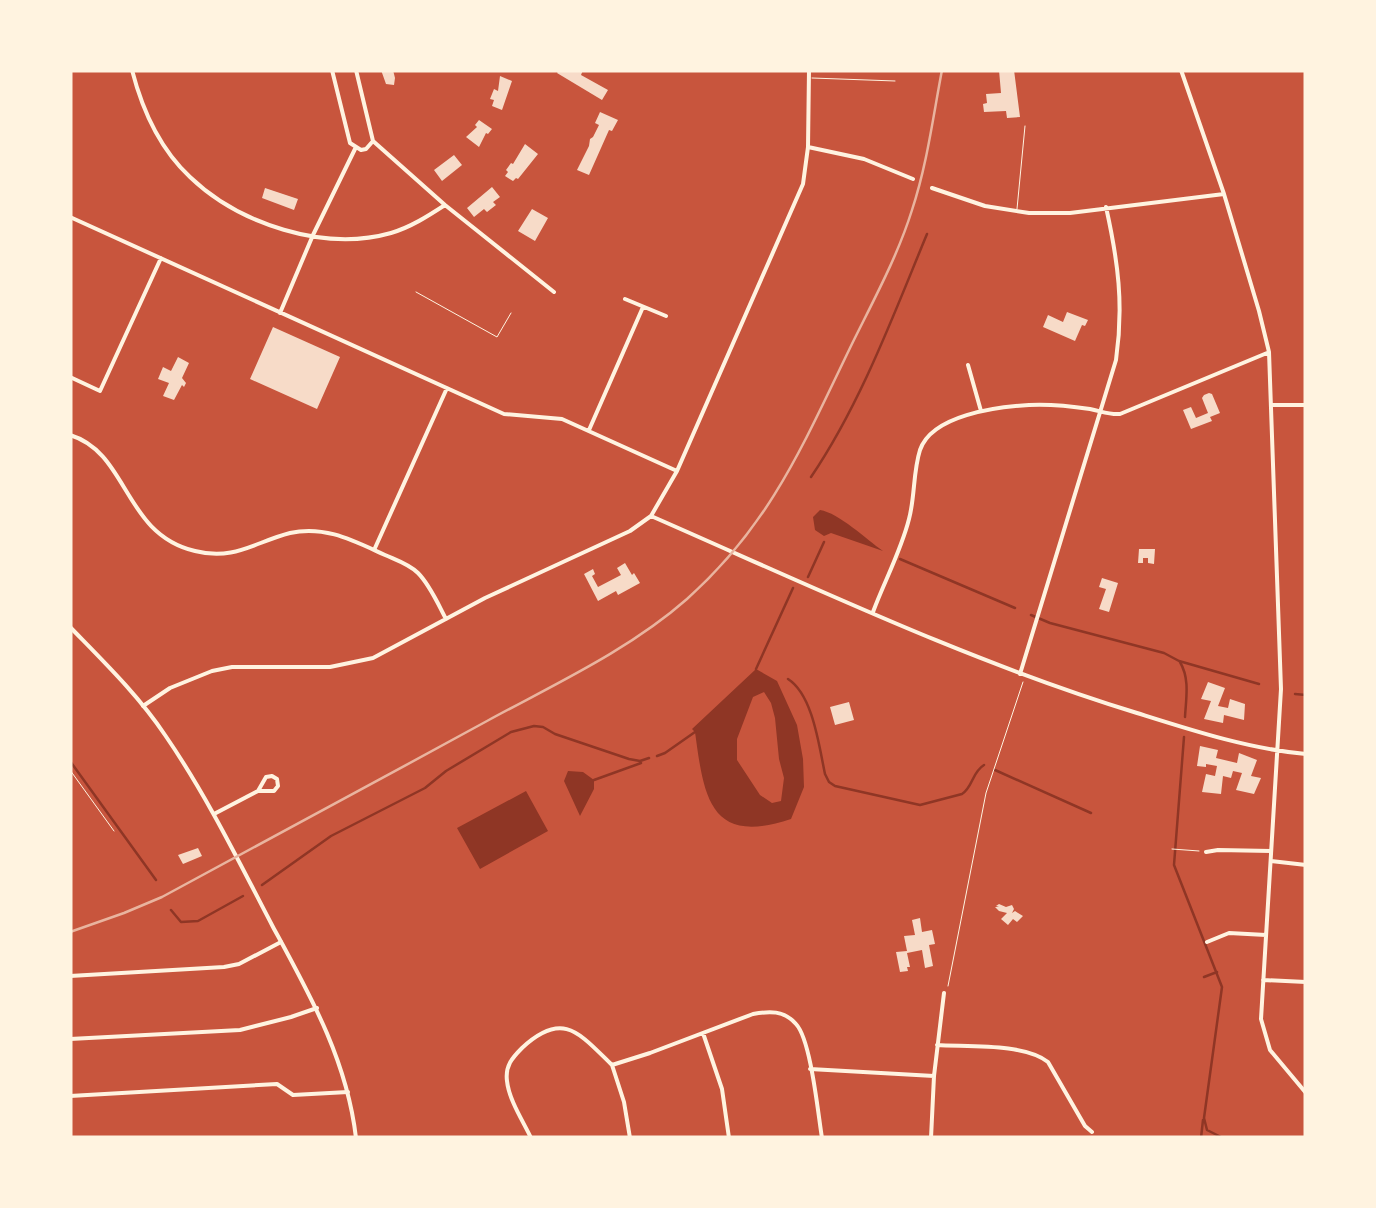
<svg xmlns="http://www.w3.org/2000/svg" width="1376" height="1208" font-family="Roboto,sans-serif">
  <rect width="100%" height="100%" fill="#c8553d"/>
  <!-- water -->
  <path fill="#8f3625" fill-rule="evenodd" d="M820,510C839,513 866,539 883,551L831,533L824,536L815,530L813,517Z
    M756,669L777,681L797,725L803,759L804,787L791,819C710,846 704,798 695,732L692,729ZM764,692L771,703L775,718L779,759L784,778L781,801L772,803L760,795L737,760V739L753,697Z
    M568,771L583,772L594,780V789L580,816L564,781Z
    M526,791L548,831L480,869L457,828Z"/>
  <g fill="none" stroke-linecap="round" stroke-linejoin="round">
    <!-- stream -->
    <path stroke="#8f3625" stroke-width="2.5" d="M811,477C861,403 893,316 927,234
      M900,559L1015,608
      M808,577L824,542
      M1031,615L1050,623L1164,653L1179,661L1259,684
      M1180,662C1190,679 1186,698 1185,717
      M756,669L793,588
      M788,679C813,695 819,746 825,774L829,782L835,786L920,805L962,794C973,787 972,772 984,765
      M1295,694L1306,695
      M1184,737L1174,865L1222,987L1204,1118L1207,1130L1223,1138
      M657,756L665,753L695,732
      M70,761L156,880
      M995,770L1091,813
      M594,780L641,763
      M262,885L331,836L425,788L446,771L511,732L534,726L543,727L555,734L629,759L640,761L649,758
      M171,910L181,922L198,921L243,896
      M1204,977L1217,972
      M1201,1138L1203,1120"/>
  </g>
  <!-- building -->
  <path fill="#f7dbc8" d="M381,70H393L395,78L394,85L386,84Z
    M559,70H583L581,75L608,90L602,100L557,73Z
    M999,70H1014L1020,117L1007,118L1006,111L984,112L983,104L987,103L986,94L1001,93Z
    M500,76L512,81L502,110L492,106L494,100L490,99L494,89L498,91Z
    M600,112L618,120L612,131L609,130L589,175L577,170L589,146L590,139L593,137L599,125L595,123Z
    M479,120L492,129L488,134L486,133L479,147L466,137L477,127L475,125Z
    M525,144L538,154L518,179L516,178L513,181L505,176L508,172L506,170L511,163L513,164Z
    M454,155L462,165L442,181L434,170Z
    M492,187L500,197L493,202L496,205L487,212L484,209L474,217L467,208Z
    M265,188L298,199L294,210L262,198Z
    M532,209L548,218L535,241L518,231Z
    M1067,312L1088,320L1085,326L1082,325L1075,341L1043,327L1048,315L1063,322Z
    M273,327L340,357L317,409L250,379Z
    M178,357L189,363L182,378L186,383L184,387L182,385L174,400L163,396L169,383L158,379L163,367L171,371Z
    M1209,393L1212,394L1220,413L1210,417L1212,421L1191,429L1183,410L1191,407L1196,418L1208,413L1202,398L1204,395Z
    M1139,549H1155L1154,564L1148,563V558H1143V563H1138Z
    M625,563L632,575L634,573L640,583L618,595L616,591L598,601L584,574L593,569L595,574L592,576L598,587L621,575L617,568Z
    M1102,578L1118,583L1109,612L1099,609L1106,589L1099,587Z
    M1208,682L1225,688L1218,706L1228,708L1230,699L1245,704L1244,720L1224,715L1223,723L1204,719L1211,701L1201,699Z
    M849,702L854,720L835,725L830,707Z
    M1200,746L1218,750L1216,758L1237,763L1239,753L1257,760L1251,776L1261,778L1254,794L1236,790L1242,773L1233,771L1231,778L1223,776L1221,794L1202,792L1206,774L1215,776L1217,766L1206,764V767L1197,766Z
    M198,848L202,856L183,864L178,855Z
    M999,904L1006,907L1012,905L1014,909L1012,913L1015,911L1023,916L1017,922L1013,919L1008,925L1001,919L1007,913L999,911L995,907H999L996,906Z
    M920,918L922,932L932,930L935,944L929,945L933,966L925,968L922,950L907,953L910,967H907L908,971L900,972L896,952L907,951L904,936L915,935L912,920Z"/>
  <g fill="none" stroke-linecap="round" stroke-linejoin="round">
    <!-- path -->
    <path stroke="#fff3e0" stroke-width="1" d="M416,292L497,337L511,313
      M70,770L114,831
      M1172,849L1199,851
      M948,986L986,793L1023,682"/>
    <!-- service -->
    <path stroke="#fff3e0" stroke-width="1" d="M812,78L895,81
      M1017,209L1025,126"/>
    <!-- minor -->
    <path stroke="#fff3e0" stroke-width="4" d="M132,70C142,109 160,149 190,177C239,224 324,252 391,233C411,227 428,216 445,205
      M332,70L350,143L361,150L366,149L373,141
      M356,70L373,141
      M1181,70L1224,194L1259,311L1269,352L1281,689L1261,1019L1270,1050L1306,1093
      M373,141L445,205L554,292
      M808,147L864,159L913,179
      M932,188L985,206L1029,213H1070L1224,194
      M70,217L504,414L562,419L677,471
      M625,299L666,316
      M280,313L313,235L355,149
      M968,365L981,411
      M70,377L100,391L161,258
      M1272,405H1306
      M589,430L643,307
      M70,435C129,453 123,534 195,551C234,561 255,542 290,533C325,525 354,541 385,555C396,560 409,564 418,573C430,585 438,604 446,619
      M651,516C811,586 970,662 1137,713C1191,730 1249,749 1306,754
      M375,548L447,388
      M873,612C884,582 901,551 909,519C915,497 913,472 920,450C932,415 996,407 1029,405C1049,404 1070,406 1090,409C1101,411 1109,415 1120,414L1267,353
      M1020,674L1116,360C1124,305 1118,261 1106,207
      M143,706L170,688L212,671L232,667H330L373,658L485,598L630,531L651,516L677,471L803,184L808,147L809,70
      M214,814L258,791H274L278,786L277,779L272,776L266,777L258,791
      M1206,852L1218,850L1271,851
      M1271,861L1306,865
      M1207,942L1229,933L1266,935
      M70,976L224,967L239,964L281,942
      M1263,980L1306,982
      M703,1033L722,1089L729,1138
      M70,1039L240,1030L291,1017L317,1008
      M937,1045C967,1047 1024,1043 1048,1062L1085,1126L1092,1132
      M612,1065L624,1102L630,1138
      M810,1069L934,1076
      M70,1096L277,1084L293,1095L348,1092
      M531,1138C523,1121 509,1100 507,1081C505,1066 512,1058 522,1048C563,1010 579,1033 612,1065L650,1053L753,1014C769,1011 784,1010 796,1024C811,1040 818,1114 822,1138
      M931,1138L934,1076L944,993"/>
    <!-- tertiary -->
    <path stroke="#fff3e0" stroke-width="4" d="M70,627C104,662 138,695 165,735C207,796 239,862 273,927C310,995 347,1060 356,1138"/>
    <!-- rail -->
    <path stroke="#e9b49f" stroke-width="2.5" d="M70,932L124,913L162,897C271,838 379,780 487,721C555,684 629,650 687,599C770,525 803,445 850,348C872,303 897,258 912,210C927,165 933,117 942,70"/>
  </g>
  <!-- border -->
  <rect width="1376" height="1208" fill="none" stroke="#fff3e0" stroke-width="145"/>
</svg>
